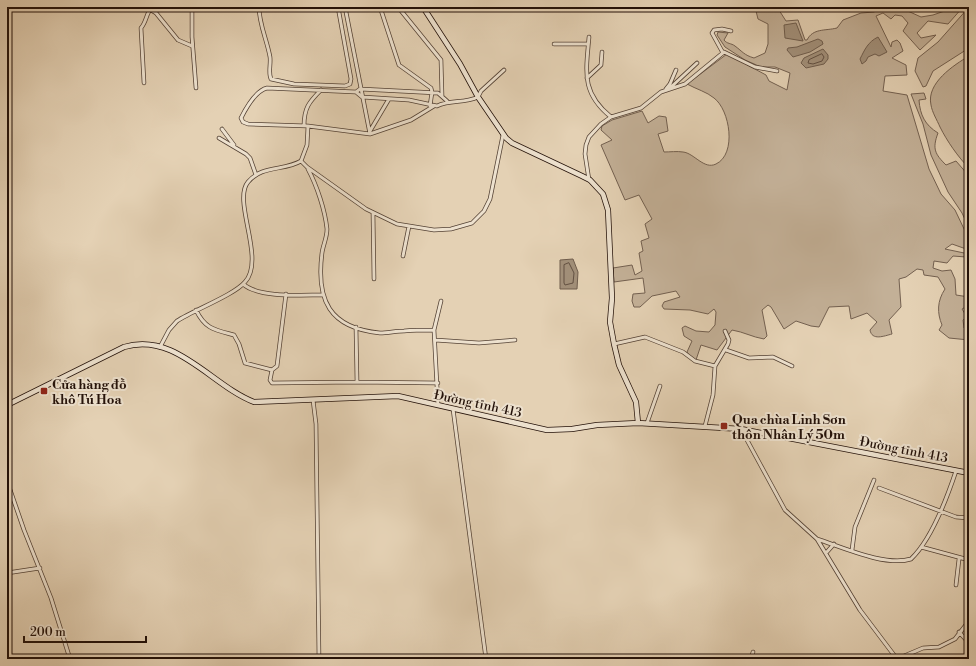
<svg xmlns="http://www.w3.org/2000/svg" width="976" height="666" font-family="'Libre Bodoni',serif">
  <rect width="100%" height="100%" fill="#e4d1b4"/>
  <filter id="stains"><feTurbulence type="fractalNoise" baseFrequency=".005" numOctaves="4"/><feColorMatrix values="0 0 0 0 .2 0 0 0 0 .09 0 0 0 0 .02 0 0 0 .5 -.17"/></filter>
  <radialGradient id="worn" r=".72"><stop offset=".6" stop-color="#630" stop-opacity="0"/><stop offset="1" stop-color="#630" stop-opacity=".3"/></radialGradient>
  <!-- green -->
  <path fill="#c3b097" stroke="#736050" d="M761,7H777L786,21L798,20L805,40H807C813,28 825,31 837,28L843,20L861,13L874,12L883,7H899L921,17L933,15L956,7H963L948,24L928,21L917,33L921,38L936,35L920,50L903,31L908,23L902,16L895,15L891,19L883,13L876,16L891,47L892,42L897,40L900,43L903,51L892,58L906,65L907,75L885,76L883,91L907,95L929,169L941,194L955,210L965,231L969,250L952,244L945,249L969,254V264H965L966,257L953,256L947,263L934,261L933,268L942,271L951,270L955,279L956,295L969,297V305L962,309L967,317L963,320L964,328L969,327V340L949,338L939,330L942,325C937,313 937,301 945,289L938,277L924,275L923,270L917,269L906,277L899,279L901,307L889,320L892,334C884,336 872,341 870,330L877,322L867,313L851,319L849,306L829,307L819,327L811,326L796,321L784,329L771,307L768,305L762,310L767,336L764,339C752,337 744,332 732,330L717,350L701,345L696,360H692L687,352L692,341L684,336L682,328L685,326L696,331L709,332L715,325L716,312L714,309L708,314L690,310L664,309L662,306L664,302L680,297L676,291L652,296L640,307H634L632,301L633,294L645,293L643,278L614,282L613,268L632,265L635,275L642,271L639,253L643,251L641,241L649,238L645,224L652,219L639,195L625,200L601,145L612,140L601,130L602,126L612,120L642,111L648,123L659,116L666,117L668,131L658,134L664,152C670,152 677,151 683,152C694,153 704,170 716,164C737,154 730,110 714,98C707,92 696,89 687,84L727,54L766,75L769,81L787,90L790,73L775,67H761L745,60L725,47L717,35L718,32L728,33L724,40C727,44 731,43 735,46C743,52 744,55 754,58L765,53L768,44V24L758,19L756,11Z
    M969,7V48L933,71L926,86L923,87L915,71L918,58L938,42Z
    M969,56V168C958,157 947,141 940,127C937,120 932,112 931,105C926,83 954,65 969,56Z
    M924,93L926,99L919,100C920,115 925,125 938,133C932,149 935,154 946,165L956,161L969,176V228L962,213L948,192L931,155L923,124L911,94Z"/>
  <!-- water -->
  <path fill="#a2907a" stroke="#6f5d4d" d="M796,23L803,41L785,38L784,25Z
    M878,37L887,52L879,56L875,54L868,57L866,61L862,64L860,59C865,49 868,42 878,37Z
    M818,39L822,41L823,44L810,52L793,57L787,50L788,48L797,47Z
    M823,49L828,55V59L824,64L806,68L801,63L804,58Z
    M573,259L578,272L577,289H560V260Z"/>
  <g fill="none" stroke-linecap="round" stroke-linejoin="round">
    <!-- shore -->
    <path stroke="#625042" stroke-width="1" d="M822,54L824,57L822,61L813,64L808,63L809,60Z
      M569,263L574,273L573,283L565,285L564,283V265Z"/>
    <defs>
      <path id="street" d="M146,7L156,13L178,40L192,46
        M192,7V37L196,88
        M259,7C259,24 267,40 270,57C271,64 268,73 271,79L294,84L345,86L350,84L351,79L338,7
        M345,7L370,134
        M380,7L399,65L431,88L432,92L430,106
        M398,7L441,60L442,96
        M589,37C586,72 581,93 611,117
        M554,44H588
        M723,53L712,33L714,30L722,29L731,31
        M587,78L601,65L602,52
        M144,83L141,28C147,21 146,13 152,7
        M670,88L697,63
        M666,89L670,84L676,70
        M356,92L362,97L409,100L437,106C451,99 463,104 478,97L481,91L504,70
        M434,106L411,120L370,134L308,126L248,124L243,122L241,118C246,108 255,91 267,88L356,92L360,89L438,93L447,101
        M304,126C304,108 309,102 321,90
        M308,126L307,145L301,161L307,167L366,209L397,224L434,230L451,229L472,223L484,211L490,199L503,135
        M222,129L234,145
        M370,131L389,99
        M219,138L246,154L250,158L256,175
        M308,169C317,186 325,210 327,229C327,238 323,245 322,253C316,300 329,328 380,333C388,333 396,331 404,331C414,330 424,330 434,330
        M589,180L585,154L586,145L589,137L601,124L611,117L641,108L661,92L685,84L724,52L755,67L777,71
        M373,213L374,279
        M403,256L409,226
        M243,284C259,298 301,295 322,295
        M196,310C205,329 215,330 234,335L239,344L245,363L272,370L270,380L272,383L357,382L438,383
        M356,327L357,382
        M435,340L479,343L515,340
        M614,344L645,337L683,352L695,361L715,366
        M160,347L169,330L177,321C194,310 234,295 245,282C266,259 232,201 248,182C262,165 284,171 301,161
        M726,350L749,358L773,357L792,366
        M272,370L277,366L286,294
        M313,400L316,424L319,659
        M438,405L434,330L441,301
        M453,409L486,659
        M647,423L660,386
        M705,426L713,395L715,366L728,344L729,340L725,331
        M741,429L785,510L817,539L860,610L897,659
        M7,481L24,530L51,598L70,659
        M879,488L956,517L969,518
        M817,539C842,547 885,567 911,559C932,539 947,498 956,471
        M921,547L969,560
        M852,550L855,527L874,480
        M826,553L834,544
        M7,573L40,568
        M956,585L959,559
        M7,621H9
        M959,632L969,643
        M751,659L753,652
        M897,659L923,648L939,647L955,639L969,621"/>
      <path id="secondary" d="M423,7L460,64L478,97L506,138L512,143L582,176L590,180L603,194L608,210L612,298L610,322L614,344L619,365L636,402L638,423
        M7,405L124,347C175,331 212,386 254,402L398,396L547,430L572,429L597,425L638,423L741,429L969,473"/>
    </defs>
    <!-- street casing -->
    <use href="#street" stroke="#534134" stroke-width="4.5"/>
    <!-- secondary casing -->
    <use href="#secondary" stroke="#231109" stroke-width="6"/>
    <!-- street -->
    <use href="#street" stroke="#ede1ce" stroke-width="3"/>
    <!-- secondary -->
    <use href="#secondary" stroke="#ede1ce" stroke-width="4.5"/>
  </g>
  <!-- markers -->
  <g fill="#8f2418" stroke="#ede1ce" stroke-width="1.5">
    <rect x="40" y="387" width="8" height="8" rx="2"/>
    <rect x="720" y="422" width="8" height="8" rx="2"/>
  </g>
  <g text-anchor="middle" stroke-width="4" stroke-linejoin="round" paint-order="stroke">
    <!-- poi labels -->
    <g font-size="13" font-weight="bold" fill="#231109" stroke="#ede1ce" text-anchor="start">
      <text x="52" y="389">Cửa hàng đồ<tspan x="52" dy="15">khô Tú Hoa</tspan></text>
      <text x="732" y="424">Qua chùa Linh Sơn<tspan x="732" dy="15">thôn Nhân Lý 50m</tspan></text>
    </g>
    <!-- street labels -->
    <g font-size="13" fill="#231109" stroke="#ede1ce">
      <text transform="translate(478 403) rotate(12)" y="5">Đường tỉnh 413</text>
      <text transform="translate(904 449) rotate(11)" y="5">Đường tỉnh 413</text>
    </g>
  </g>
  <!-- margin -->
  <rect width="976" height="666" fill="none" stroke="#e4d1b4" stroke-width="24"/>
  <rect x="8" y="8" width="960" height="650" fill="none" stroke="#231109" stroke-width="2"/>
  <rect x="12" y="12" width="952" height="642" fill="none" stroke="#231109"/>
  <!-- scale -->
  <path d="M24 636v6h122v-6" fill="none" stroke="#231109" stroke-width="2"/>
  <text x="30" y="636" font-size="12" fill="#231109" stroke="#ede1ce" stroke-width="3" paint-order="stroke">200 m</text>
  <rect width="100%" height="100%" filter="url(#stains)"/>
  <rect width="100%" height="100%" fill="url(#worn)"/>
</svg>
